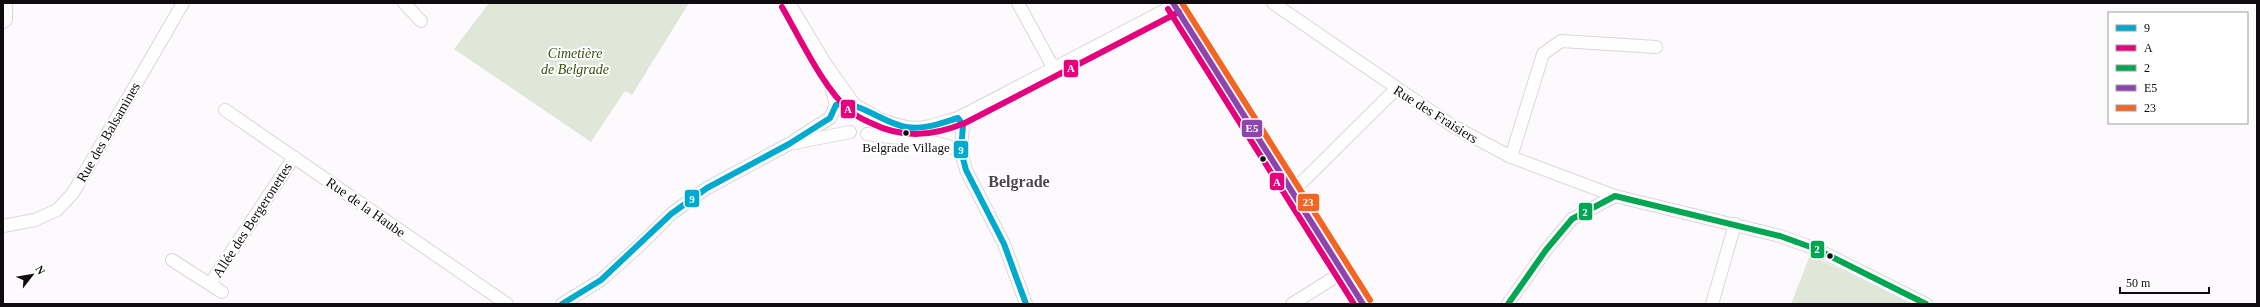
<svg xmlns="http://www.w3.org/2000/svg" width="2260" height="307" font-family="'Times New Roman',serif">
  <rect width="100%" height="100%" fill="#fdfafd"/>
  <!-- green -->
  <path fill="#e1e7d8" d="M489,3H689L632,95L625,91L591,142L454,49Z
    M1810,255L1912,304H1791Z"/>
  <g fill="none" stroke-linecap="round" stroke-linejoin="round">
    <defs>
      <path id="minor" d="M3,3L6,6V20L3,22
        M404,3L421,21
        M789,3L825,63L854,104
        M1018,3L1054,69
        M1273,3L1451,125L1511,157L1615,196
        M836,105C854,99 866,113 882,120C889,123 898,125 906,127C924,130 940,123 958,118L1175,5
        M225,110L507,304
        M958,118L963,125L961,151L966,170L1004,244L1026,304
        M867,134C902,140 928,137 961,151
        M795,140L830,118L836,105L827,72
        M1511,157L1543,54L1561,41L1656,47
        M1292,192L1396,89
        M3,226L35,220L57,210L73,193L183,3
        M172,260L222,292
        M210,284L294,157
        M562,304L601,280L640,245L671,214L707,188L789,144L850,132
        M1292,304L1343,272
        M1508,304L1546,250L1572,219L1615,196L1780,236L1816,249L1926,304
        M1712,304L1735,224"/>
      <path id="primary" d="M1173,3L1363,304"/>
    </defs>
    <!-- minor casing -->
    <use href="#minor" stroke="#dbd6da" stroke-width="14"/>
    <!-- primary casing -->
    <use href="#primary" stroke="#dbd6da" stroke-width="22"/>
    <!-- minor -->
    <use href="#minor" stroke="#fffeff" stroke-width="12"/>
    <!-- primary -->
    <use href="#primary" stroke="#fffeff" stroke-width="20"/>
    <defs>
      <path id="bus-1" d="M562,304L601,280L671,214L707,188L789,144L830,118L836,105C859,100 882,123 906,127C924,130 941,123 958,118L963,125L961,151L966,170L1004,244L1026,304"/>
      <path id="bus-2" d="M782,7C800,38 823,88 850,111C856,116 864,120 871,123C903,139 933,136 965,123L1179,12
        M1168,9L1354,304"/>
      <path id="bus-3" d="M1508,304L1546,250L1572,219L1615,196L1780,236L1816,249L1926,304"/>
      <path id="bus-4" d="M1173,3L1363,304"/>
      <path id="bus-5" d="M1182,3L1370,300"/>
    </defs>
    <!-- bus-1 casing -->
    <use href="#bus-1" stroke="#fff" stroke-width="9"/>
    <!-- bus-2 casing -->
    <use href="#bus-2" stroke="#fff" stroke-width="9"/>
    <!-- bus-3 casing -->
    <use href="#bus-3" stroke="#fff" stroke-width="9"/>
    <!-- bus-4 casing -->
    <use href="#bus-4" stroke="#fff" stroke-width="9"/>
    <!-- bus-5 casing -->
    <use href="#bus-5" stroke="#fff" stroke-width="9"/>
    <!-- bus-1 -->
    <use href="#bus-1" stroke="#00a9ce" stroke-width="6"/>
    <!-- bus-2 -->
    <use href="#bus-2" stroke="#e5007d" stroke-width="6"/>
    <!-- bus-3 -->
    <use href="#bus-3" stroke="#00a651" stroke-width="6"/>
    <!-- bus-4 -->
    <use href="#bus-4" stroke="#8e44ad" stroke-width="6"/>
    <!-- bus-5 -->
    <use href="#bus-5" stroke="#f26522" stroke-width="6"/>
  </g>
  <!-- markers -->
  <g fill="#0f0b0f" stroke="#fff" stroke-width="1.5">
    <circle cx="906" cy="133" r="3.5"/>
    <circle cx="1263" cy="159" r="3.5"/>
    <circle cx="1830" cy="256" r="3.5"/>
  </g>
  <g text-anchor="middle" stroke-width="4" stroke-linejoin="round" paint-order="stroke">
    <!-- bus labels -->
    <g font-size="13" fill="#0f0b0f" stroke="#fff">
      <text x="906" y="152">Belgrade Village</text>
    </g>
    <!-- park labels -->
    <g font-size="14" font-style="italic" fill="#384d0d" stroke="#fff">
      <text x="575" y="58">Cimetière<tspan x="575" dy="16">de Belgrade</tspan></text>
    </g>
    <!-- street labels -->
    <g font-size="14" fill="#0f0b0f" stroke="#fff">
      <text transform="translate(1436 114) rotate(32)" y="5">Rue des Fraisiers</text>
      <text transform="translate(108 132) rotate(-60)" y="5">Rue des Balsamines</text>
      <text transform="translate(366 207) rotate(35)" y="5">Rue de la Haube</text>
      <text transform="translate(252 220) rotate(-57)" y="5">Allée des Bergeronettes</text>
    </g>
    <!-- quarter labels -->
    <g font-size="16" font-weight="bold" fill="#4e444e" stroke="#fff">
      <text x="1019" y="187">Belgrade</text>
    </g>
  </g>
  <g stroke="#fff" stroke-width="1.5">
    <rect x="1063" y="59" width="16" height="19" rx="4" fill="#e5007d"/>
    <rect x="840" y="99" width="16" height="20" rx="4" fill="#e5007d"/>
    <rect x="1241" y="119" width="22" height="19" rx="4" fill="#8e44ad"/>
    <rect x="953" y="140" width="16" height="19" rx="4" fill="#00a9ce"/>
    <rect x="1269" y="172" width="16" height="19" rx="4" fill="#e5007d"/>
    <rect x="684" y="189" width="16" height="19" rx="4" fill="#00a9ce"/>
    <rect x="1297" y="193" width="23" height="19" rx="4" fill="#f26522"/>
    <rect x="1578" y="202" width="15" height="19" rx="4" fill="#00a651"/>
    <rect x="1810" y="240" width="15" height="19" rx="4" fill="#00a651"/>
  </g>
  <g font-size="11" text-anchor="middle" font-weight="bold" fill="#fff">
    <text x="1071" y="72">A</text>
    <text x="848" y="113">A</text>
    <text x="1252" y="132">E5</text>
    <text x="961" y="154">9</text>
    <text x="1277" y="186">A</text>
    <text x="692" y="203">9</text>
    <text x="1308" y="206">23</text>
    <text x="1585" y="216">2</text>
    <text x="1817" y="253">2</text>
  </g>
  <!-- border -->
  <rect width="2260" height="307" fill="none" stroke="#0f0b0f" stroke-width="8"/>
  <!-- legend -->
  <rect x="2108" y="12" width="140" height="112" fill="#ffffff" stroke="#9f9d9f"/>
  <rect x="2116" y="25" width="20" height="6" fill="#00a9ce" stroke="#9f9d9f"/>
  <text x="2144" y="32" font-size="12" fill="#0f0b0f">9</text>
  <rect x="2116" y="45" width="20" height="6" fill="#e5007d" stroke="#9f9d9f"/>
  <text x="2144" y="52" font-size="12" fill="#0f0b0f">A</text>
  <rect x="2116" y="65" width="20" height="6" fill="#00a651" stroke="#9f9d9f"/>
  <text x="2144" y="72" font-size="12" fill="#0f0b0f">2</text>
  <rect x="2116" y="85" width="20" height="6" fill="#8e44ad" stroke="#9f9d9f"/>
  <text x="2144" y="92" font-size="12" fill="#0f0b0f">E5</text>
  <rect x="2116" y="105" width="20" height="6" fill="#f26522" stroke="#9f9d9f"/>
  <text x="2144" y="112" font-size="12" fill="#0f0b0f">23</text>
  <!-- north arrow -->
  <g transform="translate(32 275) rotate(59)" stroke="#ffffff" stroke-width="3" paint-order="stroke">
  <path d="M0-3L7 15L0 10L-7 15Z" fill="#0f0b0f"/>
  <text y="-6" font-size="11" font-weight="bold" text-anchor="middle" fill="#0f0b0f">N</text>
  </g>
  <!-- scale -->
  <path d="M2120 287v6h89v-6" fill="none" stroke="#0f0b0f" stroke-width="2"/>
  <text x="2126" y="287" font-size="12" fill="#0f0b0f" stroke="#ffffff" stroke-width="3" paint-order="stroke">50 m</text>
</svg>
